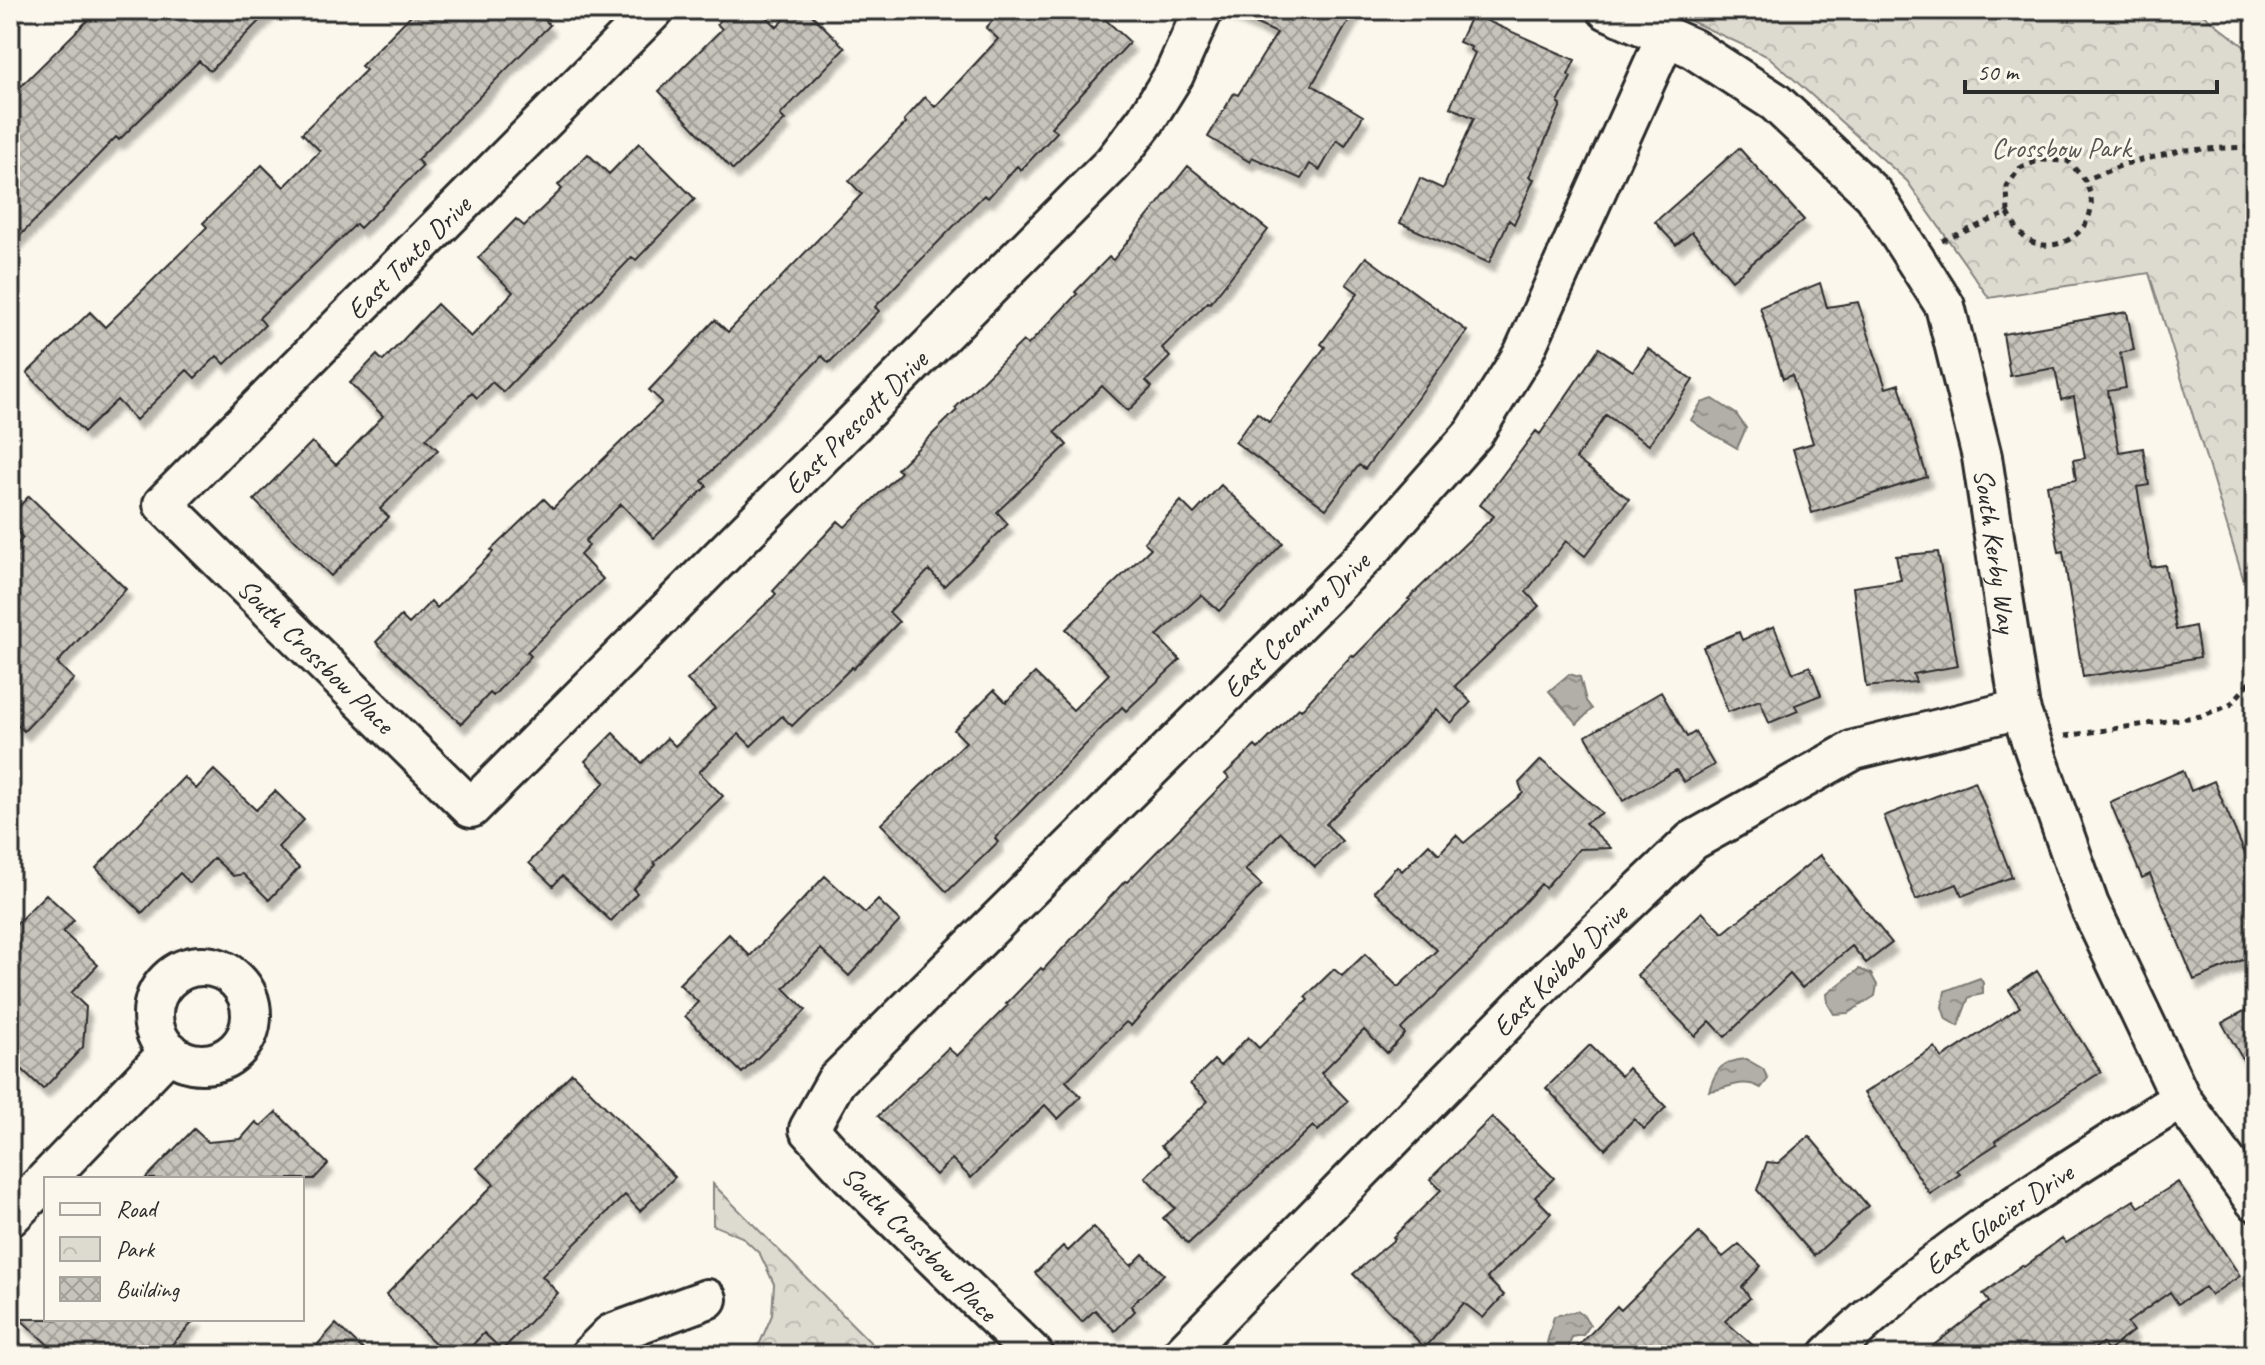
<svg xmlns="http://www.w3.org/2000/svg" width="2265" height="1365" font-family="Caveat,sans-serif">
  <defs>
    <pattern id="park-crowns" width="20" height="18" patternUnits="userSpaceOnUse" patternTransform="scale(2)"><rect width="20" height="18" fill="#dddad0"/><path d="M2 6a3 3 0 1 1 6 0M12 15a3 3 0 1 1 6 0" fill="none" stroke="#bebbb3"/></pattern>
    <pattern id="water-ripples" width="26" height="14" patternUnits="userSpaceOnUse" patternTransform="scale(2)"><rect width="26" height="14" fill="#b1afa7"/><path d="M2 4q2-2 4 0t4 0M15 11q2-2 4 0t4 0" fill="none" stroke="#908f88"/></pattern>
    <pattern id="building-cross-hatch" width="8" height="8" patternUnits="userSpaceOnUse" patternTransform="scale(2)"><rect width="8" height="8" fill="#c7c4bc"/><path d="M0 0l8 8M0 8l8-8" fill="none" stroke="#a29f99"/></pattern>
    <filter id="shadow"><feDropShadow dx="5" dy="9" stdDeviation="2" flood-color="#0004"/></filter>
  </defs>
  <rect width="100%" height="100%" fill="#fbf7ec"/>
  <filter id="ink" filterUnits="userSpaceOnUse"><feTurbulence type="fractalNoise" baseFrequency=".0125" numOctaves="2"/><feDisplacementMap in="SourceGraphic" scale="16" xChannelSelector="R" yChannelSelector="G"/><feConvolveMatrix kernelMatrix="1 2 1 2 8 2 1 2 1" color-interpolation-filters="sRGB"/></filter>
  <g filter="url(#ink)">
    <!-- park -->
    <path fill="url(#park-crowns)" stroke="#84827e" stroke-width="2" d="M1667,10H2198L2255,55V617L2149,273L1989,298L1907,181L1769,57Z
      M713,1184L883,1355H741L760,1343L772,1315L774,1284L760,1254L742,1237L713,1225Z
      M624,1342L644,1344L662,1355H604Z"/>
    <!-- water -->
    <path fill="url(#water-ripples)" stroke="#7b7a75" stroke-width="2" d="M1713,399L1736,414L1746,428L1737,448C1722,438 1705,432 1691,420L1701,403Z
      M1569,674L1580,677L1586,701L1592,709L1577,724L1549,691Z
      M1859,969L1871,974L1877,985L1875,996L1848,1013L1834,1014L1828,1004L1827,994Z
      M1980,978L1983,983V994L1969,997L1958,1026L1946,1019L1942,1007L1945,991Z
      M1746,1059L1763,1069L1768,1079L1761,1088C1741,1077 1729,1089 1709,1091C1716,1068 1722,1061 1746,1059Z
      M1577,1311L1584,1316L1590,1325L1583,1335L1572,1337L1568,1349L1556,1352L1547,1343L1554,1316Z"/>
    <!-- building -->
    <path fill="url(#building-cross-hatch)" stroke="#2b2b2b" stroke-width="2" filter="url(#shadow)" d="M98,10H270L210,71L199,61L119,140L116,137L10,246V97Z
      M416,10H534L550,25L417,160L423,166L360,228L356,224L259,318L265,325L225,364L217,356L195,378L187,370L136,420L117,400L84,432L27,373L90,312L105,327L207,227L203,223L262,165L284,187L320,151L302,133L366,70L361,66Z
      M730,10H760L777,27L794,10H807L845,48L780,115L785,120L733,170L659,91L722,29L717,24Z
      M1002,10H1095L1130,42L1051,127L1057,132L1021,170L1017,166L988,198L984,195L875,307L879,311L829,363L822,356L702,481L707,486L654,538L621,504L585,541L589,546L580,555L603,579L527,652L531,656L493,696L490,693L461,724L376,642L401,616L409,624L431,601L437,608L493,552L491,550L544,499L553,508L662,402L649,390L715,320L728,332L862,194L849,181L906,123L904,120L925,97L935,107L998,39L986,28Z
      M1225,10H1355L1312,85L1363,116L1345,146L1337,140L1320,170L1310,164L1301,179L1252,157L1250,162L1208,137L1234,93L1238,95L1277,33Z
      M1472,14L1575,60L1568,75L1571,77L1558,103L1561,105L1529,177L1534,179L1514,224L1509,220L1489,263L1400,223L1420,178L1443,189L1474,118L1450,107L1475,53L1470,50L1471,47L1459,42Z
      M639,143L695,199L636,260L632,257L503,392L492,382L477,398L472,393L426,439L438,450L380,509L389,517L331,576L254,500L312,442L336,465L383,416L350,383L377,355L383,361L437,304L471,337L513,292L478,258L516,219L524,226L562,189L558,185L588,154L609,174Z
      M1739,148L1804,220L1732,280L1692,232L1676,245L1655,222Z
      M1188,166L1268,230L1210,303L1208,302L1162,348L1170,357L1146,381L1152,387L1128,411L1102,386L1055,432L1067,445L997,512L1008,524L944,586L929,570L889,612L899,622L853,669L852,667L792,726L782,716L751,746L739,734L699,772L723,796L654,863L656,865L633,889L637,893L611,921L562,876L553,886L529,863L605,782L585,761L613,733L642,763L667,738L675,746L715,708L687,680L776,594L773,591L838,521L845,527L901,472L897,469L957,410L955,408L1023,341L1028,345L1077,294L1075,292L1109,257L1113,260Z
      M1366,257L1467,331L1365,469L1359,465L1326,509L1235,442L1257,413L1269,422L1325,347L1321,344L1358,293L1346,284Z
      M1820,283L1827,307L1858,302L1886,388L1899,384L1927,477L1812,513L1793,449L1813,443L1792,375L1783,379L1760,307Z
      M2127,312L2134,350L2120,353L2126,388L2108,391L2119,452L2143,448L2149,485L2137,487L2151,567L2165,565L2176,630L2195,626L2200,657L2083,677L2063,551L2059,552L2047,485L2076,480L2073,460L2085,458L2074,397L2061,400L2055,368L2010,376L2003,334Z
      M1599,348L1633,371L1648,349L1693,380L1649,445L1606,415L1576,459L1629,499L1585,556L1566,541L1526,592L1539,606L1455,686L1471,702L1451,723L1436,709L1370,780L1326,824L1342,841L1315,867L1281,832L1245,870L1262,885L1185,964L1131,1026L1126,1022L1066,1081L1081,1097L1058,1119L1045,1105L971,1178L952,1159L936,1175L878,1116L948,1048L957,1056L1008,1005L1006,1004L1041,968L1043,970L1125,881L1127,882L1229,778L1225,774L1255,746L1258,749L1299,708L1301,710L1352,655L1354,657L1410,600L1408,599L1494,516L1480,505L1536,431L1540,434Z
      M1221,485L1283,543L1219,611L1201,595L1157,636L1180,660L1126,711L1122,707L995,838L998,842L947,892L881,824L966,742L954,730L994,690L1006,702L1035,673L1073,710L1109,674L1066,629L1151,548L1144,542L1181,501L1194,514Z
      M29,496L126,589L57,663L74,679L24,731L10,718V551L23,538L10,525V516Z
      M1938,552L1958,666L1913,674L1916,682L1866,687L1853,587L1901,580L1896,556Z
      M1774,626L1793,673L1810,666L1821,695L1795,705L1798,711L1769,723L1760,700L1728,712L1703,647L1739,632L1742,640Z
      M1661,692L1687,737L1695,732L1714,765L1684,782L1676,770L1623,801L1586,736Z
      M1541,760L1602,813L1585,823L1611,848L1579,849L1545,888L1541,884L1469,963L1401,1029L1405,1034L1387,1053L1364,1030L1321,1073L1348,1101L1318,1131L1313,1126L1188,1244L1163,1218L1175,1208L1145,1177L1169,1154L1161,1146L1208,1101L1190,1084L1214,1060L1220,1066L1248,1037L1259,1048L1308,1000L1305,997L1334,969L1342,976L1365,954L1398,987L1437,950L1374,891L1397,866L1402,871L1429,844L1439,854L1456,835L1464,843L1523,793L1519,783Z
      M214,770L256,810L275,791L304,820L278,847L299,868L269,900L243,874L233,876L214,858L190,883L180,873L142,913L96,868L184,777L196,789Z
      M2183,770L2191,791L2214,781L2255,877V955L2194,980L2150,874L2142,878L2110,802Z
      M1975,781L2012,877L1962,896L1957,884L1916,900L1884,816Z
      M1820,855L1892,943L1866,963L1852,946L1802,988L1790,974L1725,1037L1710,1021L1695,1036L1637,975L1702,912L1723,933Z
      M825,876L865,913L878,900L900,921L849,976L821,949L784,988L806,1010L742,1073L685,1016L698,1002L679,984L729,934L750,956Z
      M46,894L74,920L63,932L98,965L71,993L86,1007L83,1047L43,1089L10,1058V930Z
      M2037,971L2101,1072L1995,1141L1997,1144L1957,1170L1960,1174L1930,1194L1864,1093L1935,1047L1942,1058L2020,1007L2009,990Z
      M2255,1005V1081L2222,1023Z
      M1590,1045L1621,1076L1628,1068L1666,1107L1644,1129L1634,1119L1605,1149L1546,1088Z
      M572,1073L675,1177L640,1211L625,1195L542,1276L558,1293L502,1350L484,1333L463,1355H447L386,1295L494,1184L477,1168Z
      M276,1112L328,1164L314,1179H145L194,1129L208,1142L241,1139L256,1122L261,1126Z
      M1492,1117L1554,1178L1535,1197L1551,1213L1487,1278L1504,1295L1483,1318L1464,1303L1425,1348L1353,1274L1395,1239L1393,1237L1441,1190L1430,1179Z
      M1809,1136L1868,1206L1814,1256L1757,1190L1767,1162L1778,1163Z
      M2178,1182L2240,1276L2211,1295L2205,1287L2178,1304L2170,1292L2127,1323L2133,1331L2108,1351L2102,1343L2086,1355H1921L1989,1302L1983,1294L2022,1265L2024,1267L2062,1238L2066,1243L2134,1200L2139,1207Z
      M1093,1227L1131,1266L1143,1254L1164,1274L1131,1306L1135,1311L1115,1331L1095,1310L1082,1322L1035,1273L1063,1246L1068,1251Z
      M1699,1233L1723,1257L1739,1244L1761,1266L1742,1287L1750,1298L1725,1321L1764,1355H1570L1617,1306L1621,1310Z
      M20,1319H196L162,1355H59Z
      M336,1324L369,1355H308Z"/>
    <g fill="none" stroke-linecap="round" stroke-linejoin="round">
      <defs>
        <g id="minor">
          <path id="s1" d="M654,10L163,504L471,808L1113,163L1146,120L1174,75L1203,10"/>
          <path id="s2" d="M1607,10L1692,48L1775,102L1874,195L1945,306L1982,457L2020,709L2089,905L2181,1099L2255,1201"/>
          <circle cx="202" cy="1015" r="49"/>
          <path d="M47,1179L170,1051"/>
          <path d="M10,1217L46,1180"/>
          <path d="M590,1355L611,1334L707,1299"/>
          <path id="s3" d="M1034,1355L851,1176L809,1129L836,1081L1370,551L1474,433L1523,354L1666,36"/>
          <path id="s4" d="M1181,1355L1551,976L1692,841L1854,750L2020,709"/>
          <path id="s5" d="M1829,1355C1933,1252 2058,1176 2181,1099"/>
        </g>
      </defs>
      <!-- minor casing -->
      <use href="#minor" stroke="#2b2b2b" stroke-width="44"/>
      <!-- path -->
      <path stroke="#2b2b2b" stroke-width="5" stroke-dasharray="6 6" stroke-linecap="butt" d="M2008,213C2014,224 2019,236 2032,242C2060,254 2095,230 2091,198C2090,192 2087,186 2085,180
        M1942,241L2008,213L2007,186L2020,168L2040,160L2068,161L2085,180L2125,164L2184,150L2249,147L2255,148
        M2255,581V596
        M2065,736L2201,716L2230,705L2250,682L2255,663"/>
      <!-- minor -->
      <use href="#minor" stroke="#fbf7ec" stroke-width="38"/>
    </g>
  </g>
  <g text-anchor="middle" stroke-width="6" stroke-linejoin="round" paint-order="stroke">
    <!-- park labels -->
    <g font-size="28" fill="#585754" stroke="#fbf7ec">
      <text x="2061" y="157">Crossbow Park</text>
    </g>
    <!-- street labels -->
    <g font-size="28" fill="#2b2b2b" stroke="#fbf7ec">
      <text transform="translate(408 257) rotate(-45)" y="10">East Tonto Drive</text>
      <text dy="10" stroke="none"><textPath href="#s1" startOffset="1674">East Prescott Drive</textPath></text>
      <text dy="10" stroke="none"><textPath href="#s2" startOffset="710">South Kerby Way</textPath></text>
      <text dy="10" stroke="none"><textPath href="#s3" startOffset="1022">East Coconino Drive</textPath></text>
      <text dy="10" stroke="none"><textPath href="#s1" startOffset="912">South Crossbow Place</textPath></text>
      <text dy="10" stroke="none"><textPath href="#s4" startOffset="540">East Kaibab Drive</textPath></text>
      <text dy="10" stroke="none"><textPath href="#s5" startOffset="218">East Glacier Drive</textPath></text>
      <text transform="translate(920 1243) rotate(45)" y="10">South Crossbow Place</text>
    </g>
  </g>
  <!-- margin -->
  <rect width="2265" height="1365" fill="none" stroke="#fbf7ec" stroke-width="40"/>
  <rect x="20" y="20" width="2225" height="1325" fill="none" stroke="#2b2b2b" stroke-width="3" filter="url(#ink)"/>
  <!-- legend -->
  <rect x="44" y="1177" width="260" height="144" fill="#fbf7ec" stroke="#a8a59f" stroke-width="2"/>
  <rect x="60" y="1203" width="40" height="12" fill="#fbf7ec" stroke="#a8a59f" stroke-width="2"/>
  <text x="116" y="1217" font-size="24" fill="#2b2b2b">Road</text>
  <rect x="60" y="1237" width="40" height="24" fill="url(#park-crowns)" stroke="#a8a59f" stroke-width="2"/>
  <text x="116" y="1257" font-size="24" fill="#2b2b2b">Park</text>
  <rect x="60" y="1277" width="40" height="24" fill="url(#building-cross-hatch)" stroke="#a8a59f" stroke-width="2"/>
  <text x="116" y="1297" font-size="24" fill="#2b2b2b">Building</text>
  <!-- scale -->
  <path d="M1965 80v12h252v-12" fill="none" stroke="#2b2b2b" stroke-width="4"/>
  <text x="1977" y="80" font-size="24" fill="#2b2b2b" stroke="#fbf7ec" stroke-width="6" paint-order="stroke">50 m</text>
</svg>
